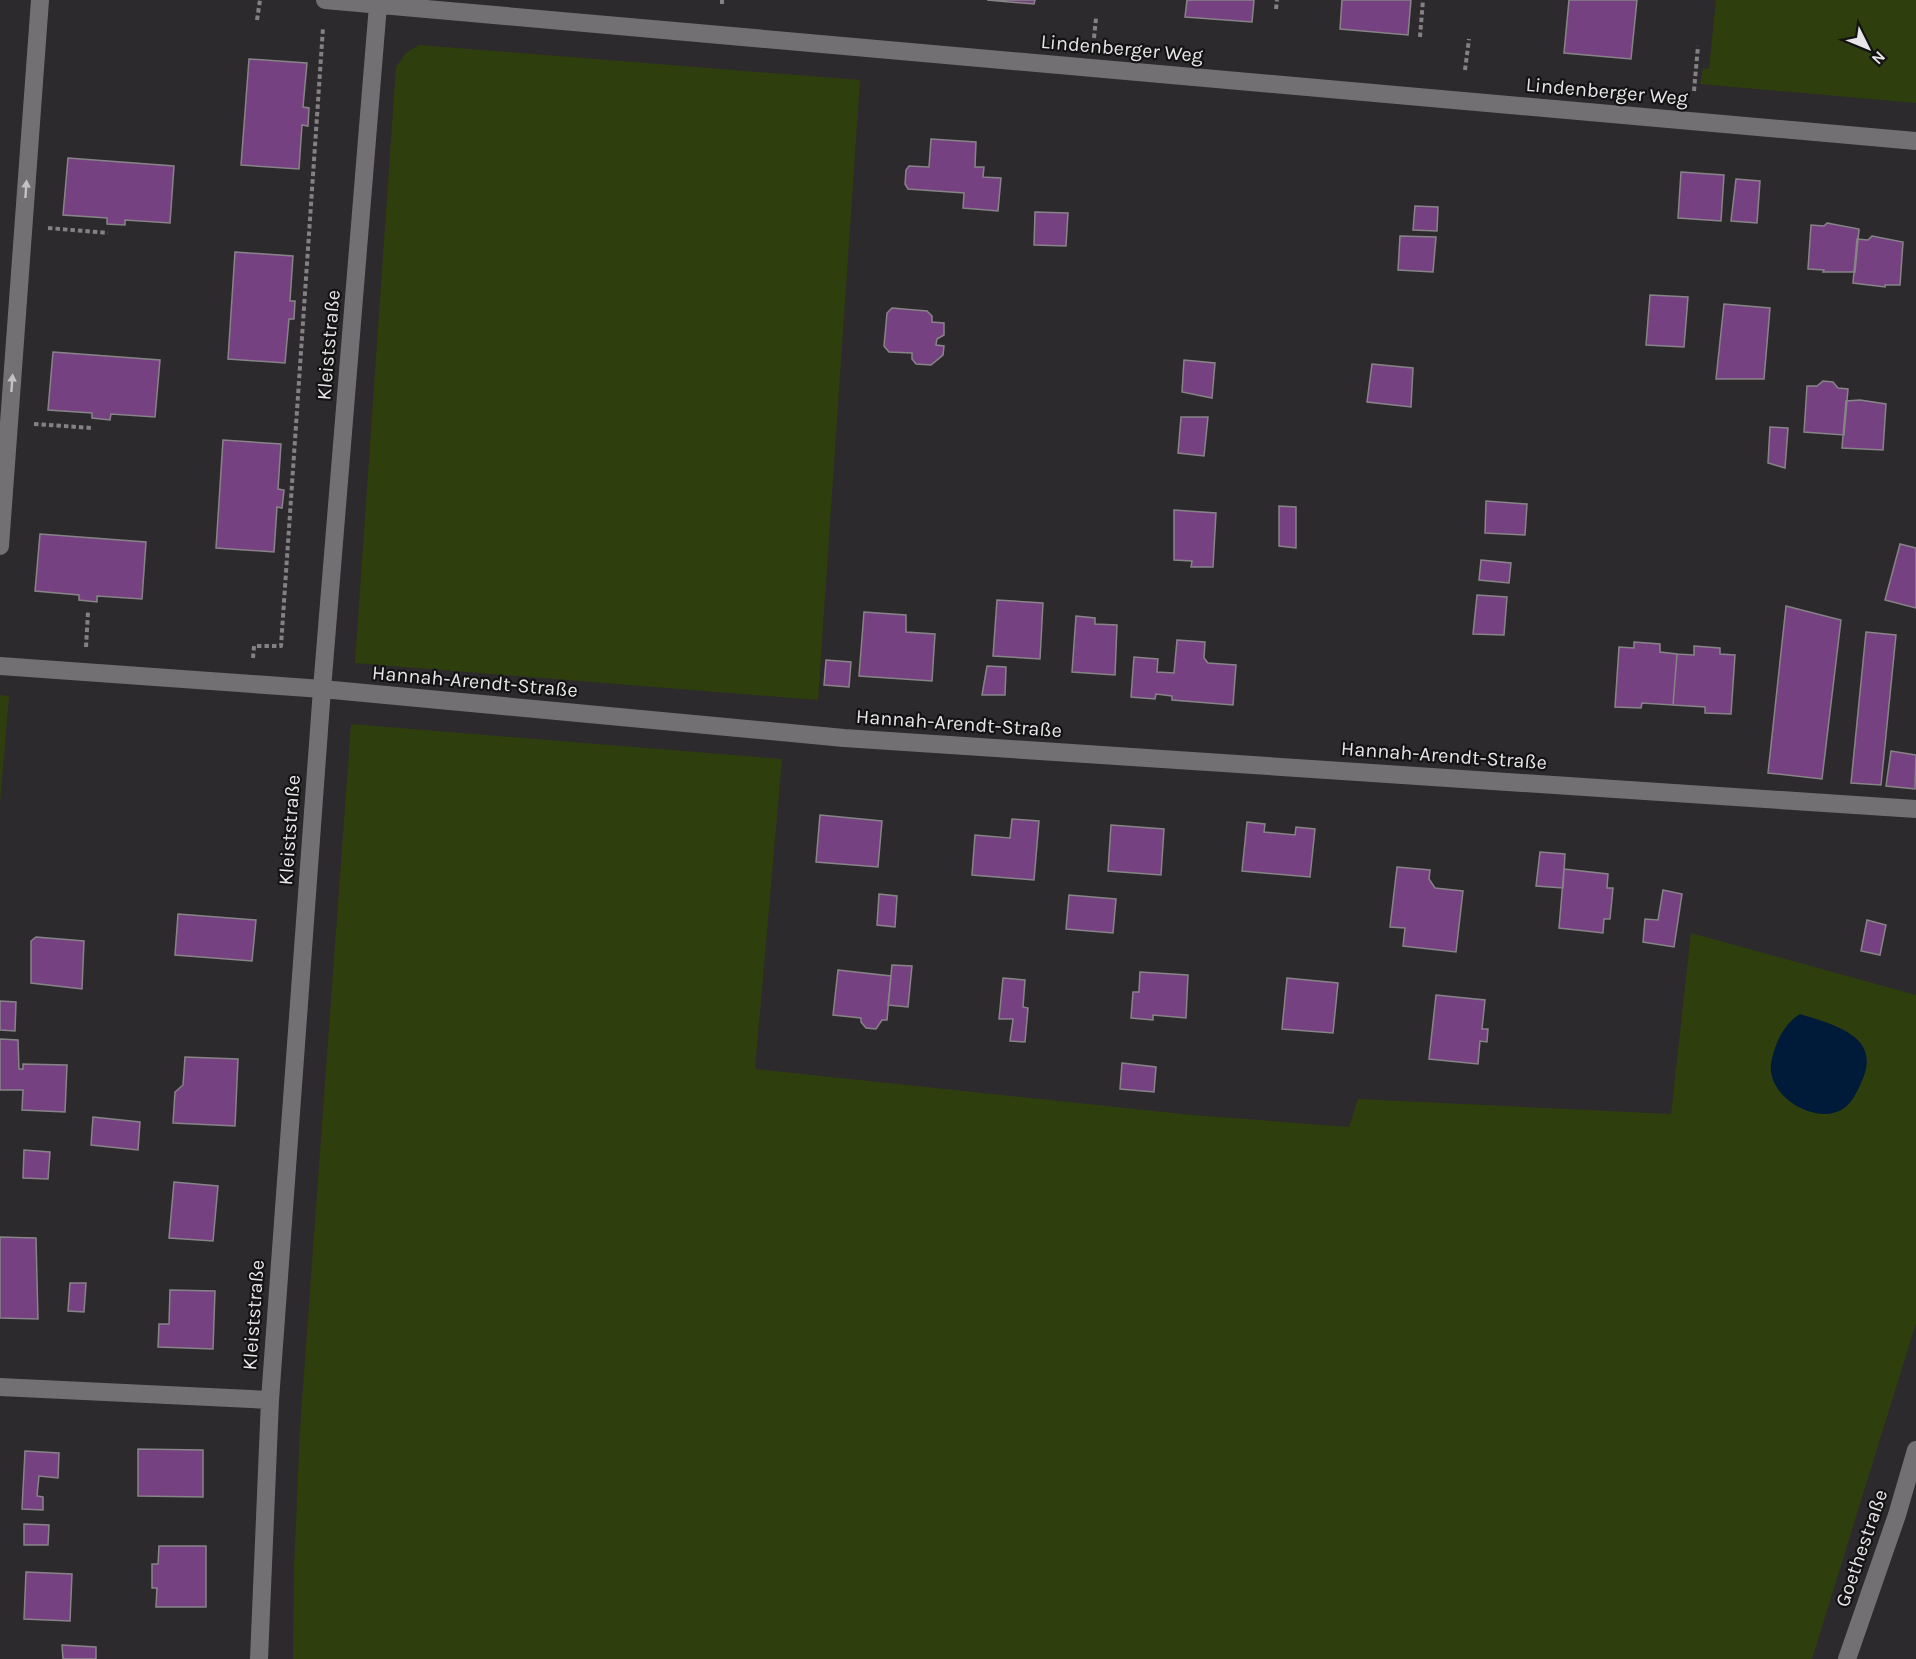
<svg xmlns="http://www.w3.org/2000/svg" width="1916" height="1659" font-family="Karla,sans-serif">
  <rect width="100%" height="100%" fill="#2d2a2d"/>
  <!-- green -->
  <path fill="#2e3f0d" d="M1716,0H1916V103L1700,84L1703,68L1709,69Z
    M419,45L860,80L818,700L355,663L396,67L406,53Z
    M0,695L9,696L0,803Z
    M351,724L782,759L755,1069L1192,1115L1349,1127L1358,1099L1671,1114L1691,933L1916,995V1323L1812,1659H293L294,1568L300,1429Z"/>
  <!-- water -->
  <path fill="#001a39" d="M1800,1014C1834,1025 1884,1036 1861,1083C1857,1092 1852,1103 1843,1109C1815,1126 1767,1096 1771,1064C1774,1044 1784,1024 1800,1014Z"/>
  <!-- building -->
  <path fill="#764180" stroke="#878488" stroke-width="1.5" d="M987,0H1035L1034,4Z
    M1187,0H1254L1252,22L1185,17Z
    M1342,0H1411L1408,35L1340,29Z
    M1569,0H1637L1631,59L1564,53Z
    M249,59L307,63L303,107L309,108L308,126L302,125L299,169L241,165Z
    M931,139L976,142L975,167H984L983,177L1001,178L998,211L963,208L964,193L908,189L905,184L906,170L909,166L929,167Z
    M68,158L174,166L170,223L125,220V225L107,224V218L63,215Z
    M1681,172L1724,175L1721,221L1678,218Z
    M1736,179L1760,181L1757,223L1731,221Z
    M1415,206L1438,207L1437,231L1413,230Z
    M1035,212L1068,213L1066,246L1034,245Z
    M1827,223L1859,229L1855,272H1823L1824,270L1808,269L1811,225L1824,226Z
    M1400,236L1436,237L1433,272L1398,270Z
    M1872,236L1903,242L1900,285H1885V287L1853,283L1857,239L1868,240Z
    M235,252L293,256L290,301H295L294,319H289L285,363L228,359Z
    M1650,295L1688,297L1684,347L1646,345Z
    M1724,304L1770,308L1764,379H1716Z
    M892,308L927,311L932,316V322L944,323V335L937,339L936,345L944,346L943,355L931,365L916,364L912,359V353L889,352L884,346L887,313Z
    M53,352L160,360L155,417L111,414L110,420L92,418V413L48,410Z
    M1184,360L1215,363L1212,398L1182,392Z
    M1372,364L1413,368L1411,407L1367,402Z
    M1823,381L1833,382L1838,388L1848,389L1844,435L1804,432L1807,386H1817Z
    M1860,400L1886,404L1883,450L1842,448L1846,401Z
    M1181,417H1208L1204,456L1178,453Z
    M1770,427L1788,428L1785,468L1768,463Z
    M223,440L281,444L278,489L284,490L282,508L277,507L274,552L216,548Z
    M1486,501L1527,504L1525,535L1485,533Z
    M1279,506L1296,507V548L1279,546Z
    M1174,510L1216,513L1213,567H1191L1192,561L1174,560Z
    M40,534L146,542L142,599L97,596V602L79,600V595L35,591Z
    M1900,544L1916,548V608L1885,600Z
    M1481,560L1511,563L1509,583L1479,580Z
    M1477,595L1507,597L1504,635L1473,634Z
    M997,600L1043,603L1040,659L993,656Z
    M1786,606L1841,620L1822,779L1768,773Z
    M864,612L906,615V632L935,634L932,681L859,676Z
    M1076,616L1095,618V624L1117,625L1115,675L1072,672Z
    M1866,632L1896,635L1881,785L1851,783Z
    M1177,640L1205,642L1204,658L1208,663L1236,665L1233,705L1172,700V696L1156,694L1155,699L1131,697L1134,657L1158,659L1157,672L1174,673Z
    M1634,642L1660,644V652L1677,654L1673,705L1642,703L1641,708L1615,707L1619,647L1634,648Z
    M1694,646L1720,648V654L1735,655L1731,714L1705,713V707L1673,705L1677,654L1694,655Z
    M826,660L851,662L849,687L824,685Z
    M987,666L1006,667L1005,695H982Z
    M1891,751L1916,755L1915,789L1886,786Z
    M820,815L882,821L878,867L816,862Z
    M1012,819L1039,821L1034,880L972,875L975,835L1010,838Z
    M1247,822L1265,824L1264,832L1295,835L1296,827L1315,829L1310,877L1242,871Z
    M1111,825L1164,829L1161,875L1108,871Z
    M1540,852L1565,854L1563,888L1536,886Z
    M1397,867L1430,870L1429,879L1435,888L1463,891L1456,952L1403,946L1405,928L1390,927Z
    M1564,869L1608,874L1607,888H1613L1610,919H1604L1603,933L1559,928Z
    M1663,890L1682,894L1674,947L1643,942L1645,919L1658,920Z
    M879,894L897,896L895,927L877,925Z
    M1069,895L1116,899L1113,933L1066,929Z
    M178,914L256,920L252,961L175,955Z
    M1867,920L1886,925L1880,955L1861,951Z
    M36,937L84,941L82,989L31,983V941Z
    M892,965L912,966L908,1007L888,1005Z
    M838,970L891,976L887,1020H882L876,1029L866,1028L861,1022V1018L833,1015Z
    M1140,972L1188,975L1186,1018L1153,1015V1020L1131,1018L1133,992H1139Z
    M1003,978L1025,980L1023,1007L1028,1008L1025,1042L1010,1041L1013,1019H999Z
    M1287,978L1338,983L1333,1033L1282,1029Z
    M1436,995L1485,1000L1482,1029H1488L1487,1042L1480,1041L1478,1064L1429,1059Z
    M0,1001L16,1002L15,1031L0,1030Z
    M0,1039L18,1040L19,1069H23V1064L67,1065L65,1112L22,1110L23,1090H0Z
    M185,1057L238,1059L235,1126L173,1123L175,1092L183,1085Z
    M1122,1063L1156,1067L1154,1092L1120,1089Z
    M93,1117L140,1122L138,1150L91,1145Z
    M24,1150L50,1152L48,1179L23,1178Z
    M174,1182L218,1186L213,1241L169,1238Z
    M0,1237L36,1238L38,1319L0,1318Z
    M70,1283H86L84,1312L68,1311Z
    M170,1290L215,1291L213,1349L158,1347L159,1324H169Z
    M138,1449L203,1450V1497L138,1496Z
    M25,1451L59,1453L58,1478L39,1476L37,1496L43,1497V1510L22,1509Z
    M24,1524L49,1525L48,1545H24Z
    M159,1546H206V1607H156L157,1588H152V1564H158Z
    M26,1572L72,1574L70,1621L24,1619Z
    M62,1645L96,1647V1659H63Z"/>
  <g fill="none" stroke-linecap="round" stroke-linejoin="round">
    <!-- path -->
    <path stroke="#838183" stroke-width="4" stroke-dasharray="4.5 3" stroke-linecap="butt" d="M722,4V0
      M1276,9L1277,0
      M257,20L260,0
      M1420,37L1423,0
      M1094,38L1096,18
      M1465,70L1469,39
      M1694,91L1698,46
      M48,228L108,233
      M34,424L92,428
      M86,647L88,612
      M253,658L254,646H281L323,28"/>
    <!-- street -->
    <path stroke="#737074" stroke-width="18" d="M325,0L1916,141
      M0,546L40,0
      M0,666L322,689L844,738L1916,809
      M0,1387L270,1400
      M259,1659L270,1400L322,689L378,5
      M1847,1659L1897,1515L1916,1450"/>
  </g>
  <!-- one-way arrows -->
  <defs><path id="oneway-solid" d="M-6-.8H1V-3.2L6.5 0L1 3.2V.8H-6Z" transform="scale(1.5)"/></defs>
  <g fill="#c4c2c4">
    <use href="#oneway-solid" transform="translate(26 189) rotate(-86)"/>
    <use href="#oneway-solid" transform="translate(12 383) rotate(-86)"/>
  </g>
  <g text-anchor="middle" stroke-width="4.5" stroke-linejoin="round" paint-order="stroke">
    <!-- street labels -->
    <g font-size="20" fill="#e7e5e7" stroke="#141314">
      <text transform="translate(1122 48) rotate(5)" y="7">Lindenberger Weg</text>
      <text transform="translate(1607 91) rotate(5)" y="7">Lindenberger Weg</text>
      <text transform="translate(328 345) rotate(-85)" y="7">Kleiststraße</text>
      <text transform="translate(475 681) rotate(5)" y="7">Hannah-Arendt-Straße</text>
      <text transform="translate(959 723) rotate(4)" y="7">Hannah-Arendt-Straße</text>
      <text transform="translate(1444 755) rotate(4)" y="7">Hannah-Arendt-Straße</text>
      <text transform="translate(289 830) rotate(-86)" y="7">Kleiststraße</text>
      <text transform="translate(253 1315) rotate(-86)" y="7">Kleiststraße</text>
      <text transform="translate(1861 1548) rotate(-71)" y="7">Goethestraße</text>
    </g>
  </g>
  <!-- north arrow -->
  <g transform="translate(1868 48) rotate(133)" stroke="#141314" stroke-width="4.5" paint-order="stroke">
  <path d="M0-4.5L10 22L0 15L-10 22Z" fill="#e7e5e7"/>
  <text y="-9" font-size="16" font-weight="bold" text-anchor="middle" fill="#e7e5e7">N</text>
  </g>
</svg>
